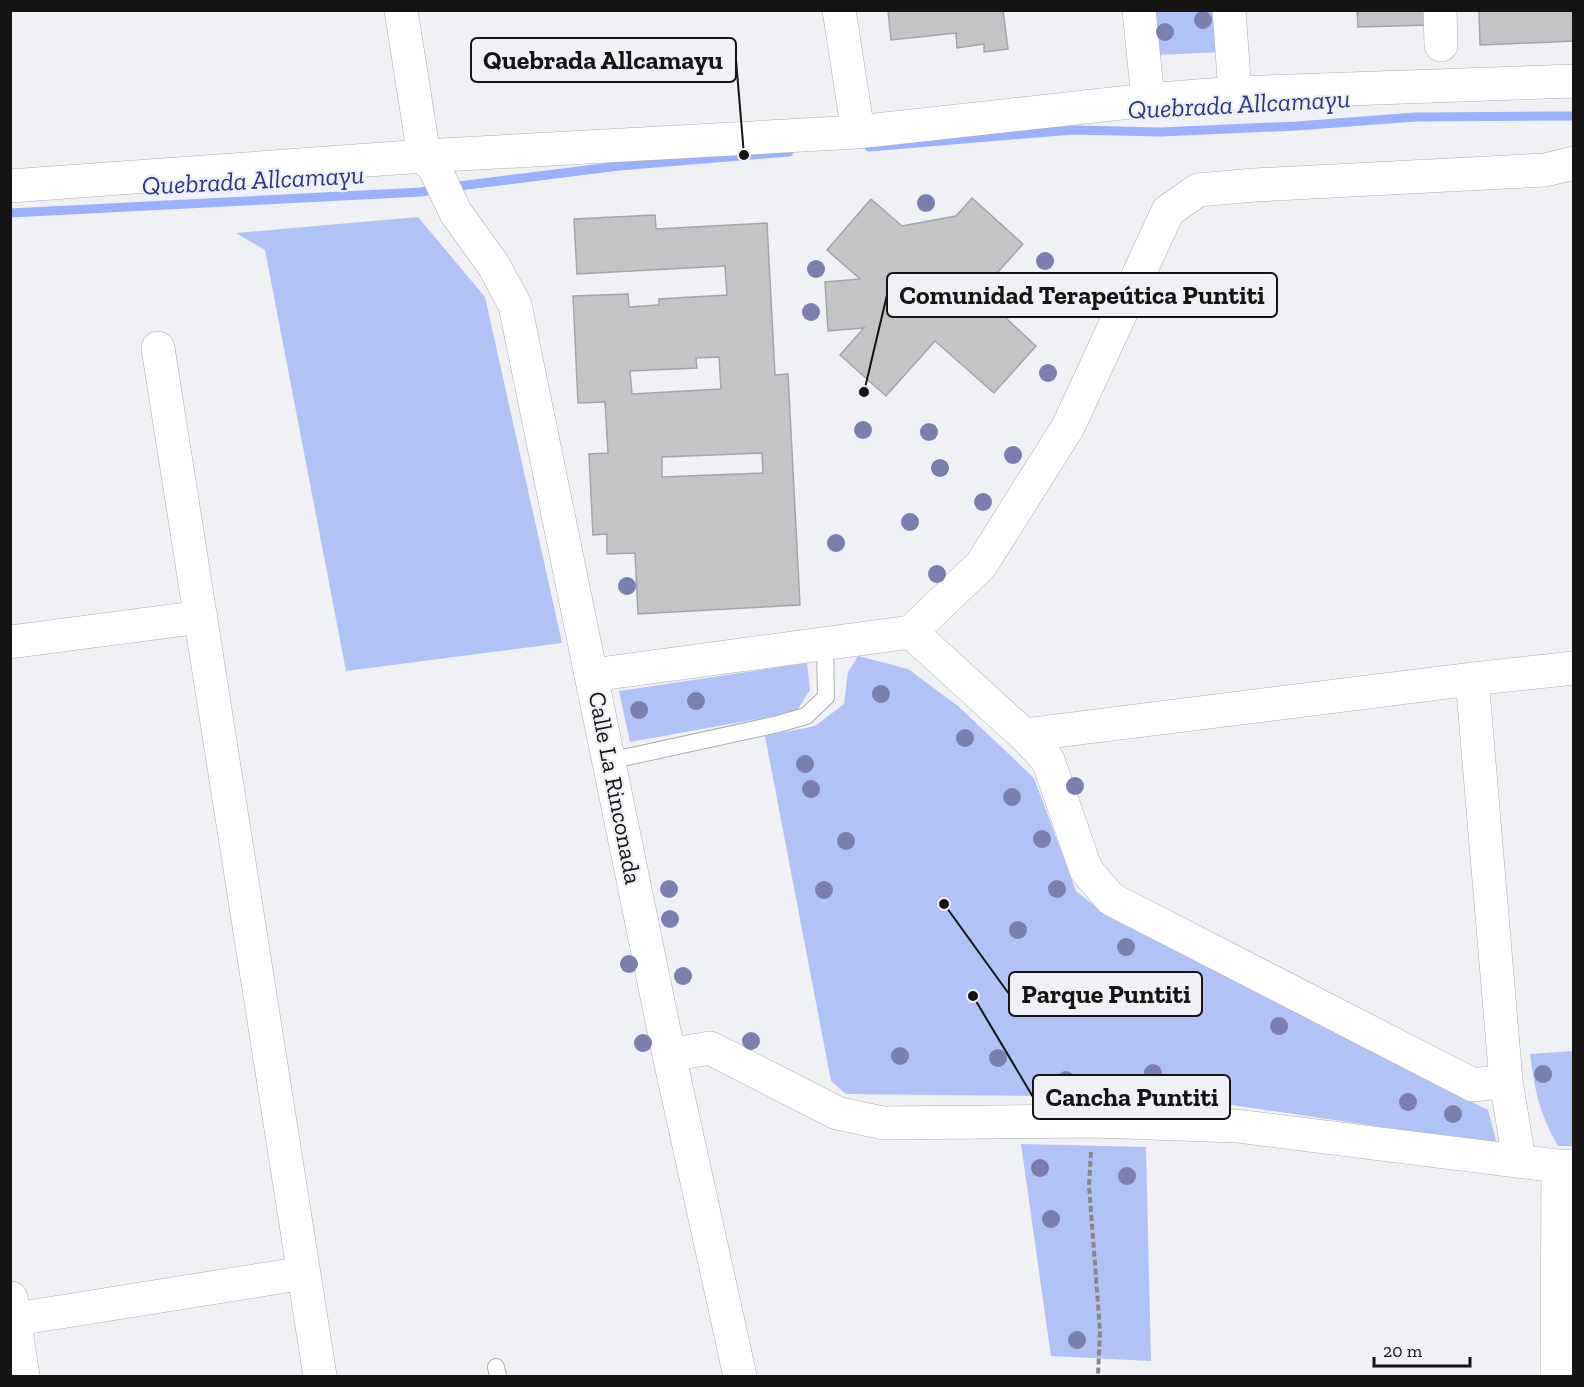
<svg xmlns="http://www.w3.org/2000/svg" width="1584" height="1387" font-family="'Zilla Slab',serif">
  <rect width="100%" height="100%" fill="#f0f1f5"/>
  <!-- green -->
  <path fill="#b0c2f6" d="M1152,11H1220L1223,52L1156,55Z
    M418,217L485,297L562,643L346,671L265,250L236,233Z
    M858,656L908,669L958,706L1034,778L1076,891L1107,916L1488,1110L1497,1144L1225,1104L1041,1096L846,1094L831,1081L765,736L815,726L844,704L848,672Z
    M807,663L810,690L796,712L630,742L619,691Z
    M1573,1051V1146H1558C1539,1113 1535,1091 1530,1054Z
    M1021,1144L1146,1147L1151,1361L1051,1356Z"/>
  <g fill="none" stroke-linecap="round" stroke-linejoin="round">
    <!-- stream -->
    <path stroke="#99b1fe" stroke-width="9" d="M869,147L1073,130L1160,132L1297,126L1415,117L1574,116
      M451,187L619,166L789,152
      M10,213L421,192L438,189"/>
  </g>
  <!-- building -->
  <path fill="#c2c4c6" stroke="#a3a4a7" stroke-width="1.5" fill-rule="evenodd" d="M888,10H1003L1008,49L984,52V44L957,48L956,33L891,40Z
    M1357,10H1429L1430,25L1358,27Z
    M1479,10H1574V41L1480,45Z
    M972,198L1023,244L979,293L1036,346L994,393L935,341L886,396L840,355L864,328L828,331L825,282L860,279L827,250L871,199L902,226L956,216Z
    M655,215L656,229L767,223L775,375L788,374L800,605L638,614L635,553L607,554V534L593,535L589,454L608,453L605,402L578,403L573,296L628,294L629,307L659,305V299L727,295L725,266L577,274L574,219ZM719,357L721,389L632,394L630,371L697,368L696,358ZM762,453L763,473L662,477V457Z"/>
  <g fill="none" stroke-linecap="round" stroke-linejoin="round">
    <defs>
      <path id="service" d="M609,761L778,724L806,716L826,697L825,643
        M496,1367L498,1376"/>
      <path id="minor" d="M839,10L858,132
        M1139,10L1148,100
        M1229,10L1235,93
        M1440,10L1441,45
        M424,156L435,169L456,213
        M10,186L424,156L858,132L1148,100L1235,93L1574,81
        M158,348L320,1376
        M911,632L1024,735L1048,760L1086,870L1111,899L1473,1085L1506,1081
        M10,642L201,617
        M592,675L911,632L981,565L1068,427L1168,211L1198,190L1255,185L1545,170L1574,163
        M1472,679L1506,1081L1519,1160
        M1024,735L1472,679L1574,668
        M669,1055L710,1048L837,1113L883,1123L1094,1121L1237,1126L1558,1166H1574
        M11,1298L23,1376
        M10,1320L304,1273
        M1557,1376L1558,1166"/>
      <path id="tertiary" d="M401,10L424,156
        M456,213L494,266L515,305L669,1055L740,1376"/>
    </defs>
    <!-- service casing -->
    <use href="#service" stroke="#acadaf" stroke-width="18"/>
    <!-- minor casing -->
    <use href="#minor" stroke="#acadaf" stroke-width="34"/>
    <!-- tertiary casing -->
    <use href="#tertiary" stroke="#acadaf" stroke-width="34"/>
    <!-- path -->
    <path stroke="#87878a" stroke-width="4" stroke-dasharray="6 3" stroke-linecap="butt" d="M1091,1152L1089,1185L1100,1331L1098,1376"/>
    <!-- service -->
    <use href="#service" stroke="#fff" stroke-width="16"/>
    <!-- minor -->
    <use href="#minor" stroke="#fff" stroke-width="33"/>
    <!-- tertiary -->
    <use href="#tertiary" stroke="#fff" stroke-width="33"/>
  </g>
  <!-- trees -->
  <g fill="#7a7fb0">
    <circle cx="1203" cy="20" r="9"/>
    <circle cx="1165" cy="32" r="9"/>
    <circle cx="926" cy="203" r="9"/>
    <circle cx="1045" cy="261" r="9"/>
    <circle cx="816" cy="269" r="9"/>
    <circle cx="811" cy="312" r="9"/>
    <circle cx="1048" cy="373" r="9"/>
    <circle cx="863" cy="430" r="9"/>
    <circle cx="929" cy="432" r="9"/>
    <circle cx="1013" cy="455" r="9"/>
    <circle cx="940" cy="468" r="9"/>
    <circle cx="983" cy="502" r="9"/>
    <circle cx="910" cy="522" r="9"/>
    <circle cx="836" cy="543" r="9"/>
    <circle cx="937" cy="574" r="9"/>
    <circle cx="627" cy="586" r="9"/>
    <circle cx="881" cy="694" r="9"/>
    <circle cx="696" cy="701" r="9"/>
    <circle cx="639" cy="710" r="9"/>
    <circle cx="965" cy="738" r="9"/>
    <circle cx="805" cy="764" r="9"/>
    <circle cx="1075" cy="786" r="9"/>
    <circle cx="811" cy="789" r="9"/>
    <circle cx="1012" cy="797" r="9"/>
    <circle cx="1042" cy="839" r="9"/>
    <circle cx="846" cy="841" r="9"/>
    <circle cx="669" cy="889" r="9"/>
    <circle cx="1057" cy="889" r="9"/>
    <circle cx="824" cy="890" r="9"/>
    <circle cx="670" cy="919" r="9"/>
    <circle cx="1018" cy="930" r="9"/>
    <circle cx="1126" cy="947" r="9"/>
    <circle cx="629" cy="964" r="9"/>
    <circle cx="683" cy="976" r="9"/>
    <circle cx="1279" cy="1026" r="9"/>
    <circle cx="751" cy="1041" r="9"/>
    <circle cx="643" cy="1043" r="9"/>
    <circle cx="900" cy="1056" r="9"/>
    <circle cx="998" cy="1058" r="9"/>
    <circle cx="1153" cy="1073" r="9"/>
    <circle cx="1543" cy="1074" r="9"/>
    <circle cx="1066" cy="1080" r="9"/>
    <circle cx="1408" cy="1102" r="9"/>
    <circle cx="1453" cy="1114" r="9"/>
    <circle cx="1040" cy="1168" r="9"/>
    <circle cx="1127" cy="1176" r="9"/>
    <circle cx="1051" cy="1219" r="9"/>
    <circle cx="1077" cy="1340" r="9"/>
  </g>
  <g text-anchor="middle" stroke-width="4.5" stroke-linejoin="round" paint-order="stroke">
    <!-- street labels -->
    <g font-size="24" fill="#141415" stroke="#f0f1f5">
      <text transform="translate(615 788) rotate(79)" y="8">Calle La Rinconada</text>
    </g>
    <!-- water labels -->
    <g font-size="26" font-style="italic" fill="#27378d" stroke="#f0f1f5">
      <text transform="translate(1239 104) rotate(-3)" y="9">Quebrada Allcamayu</text>
      <text transform="translate(253 180) rotate(-3)" y="9">Quebrada Allcamayu</text>
    </g>
  </g>
  <!-- callouts -->
  <path fill="none" stroke="#141415" stroke-width="2" d="M744 155L736 60M864 392L887 295M944 904L1009 994M973 996L1033 1097"/>
  <g fill="#141415" stroke="#f0f1f5" stroke-width="2">
    <circle cx="744" cy="155" r="6"/>
    <circle cx="864" cy="392" r="6"/>
    <circle cx="944" cy="904" r="6"/>
    <circle cx="973" cy="996" r="6"/>
  </g>
  <g fill="#f0f1f5" stroke="#141415" stroke-width="2">
    <rect x="471" y="38" width="265" height="44" rx="6"/>
    <rect x="887" y="273" width="390" height="44" rx="6"/>
    <rect x="1009" y="972" width="193" height="44" rx="6"/>
    <rect x="1033" y="1075" width="197" height="44" rx="6"/>
  </g>
  <g font-size="26" text-anchor="middle" font-weight="bold" fill="#141415">
    <text x="603" y="69">Quebrada Allcamayu</text>
    <text x="1082" y="304">Comunidad Terapeútica Puntiti</text>
    <text x="1106" y="1003">Parque Puntiti</text>
    <text x="1132" y="1106">Cancha Puntiti</text>
  </g>
  <!-- border -->
  <rect width="1584" height="1387" fill="none" stroke="#141415" stroke-width="24"/>
  <!-- scale -->
  <path d="M1374 1357v9h96v-9" fill="none" stroke="#141415" stroke-width="3"/>
  <text x="1383" y="1357" font-size="18" fill="#141415" stroke="#f0f1f5" stroke-width="4.5" paint-order="stroke">20 m</text>
</svg>
